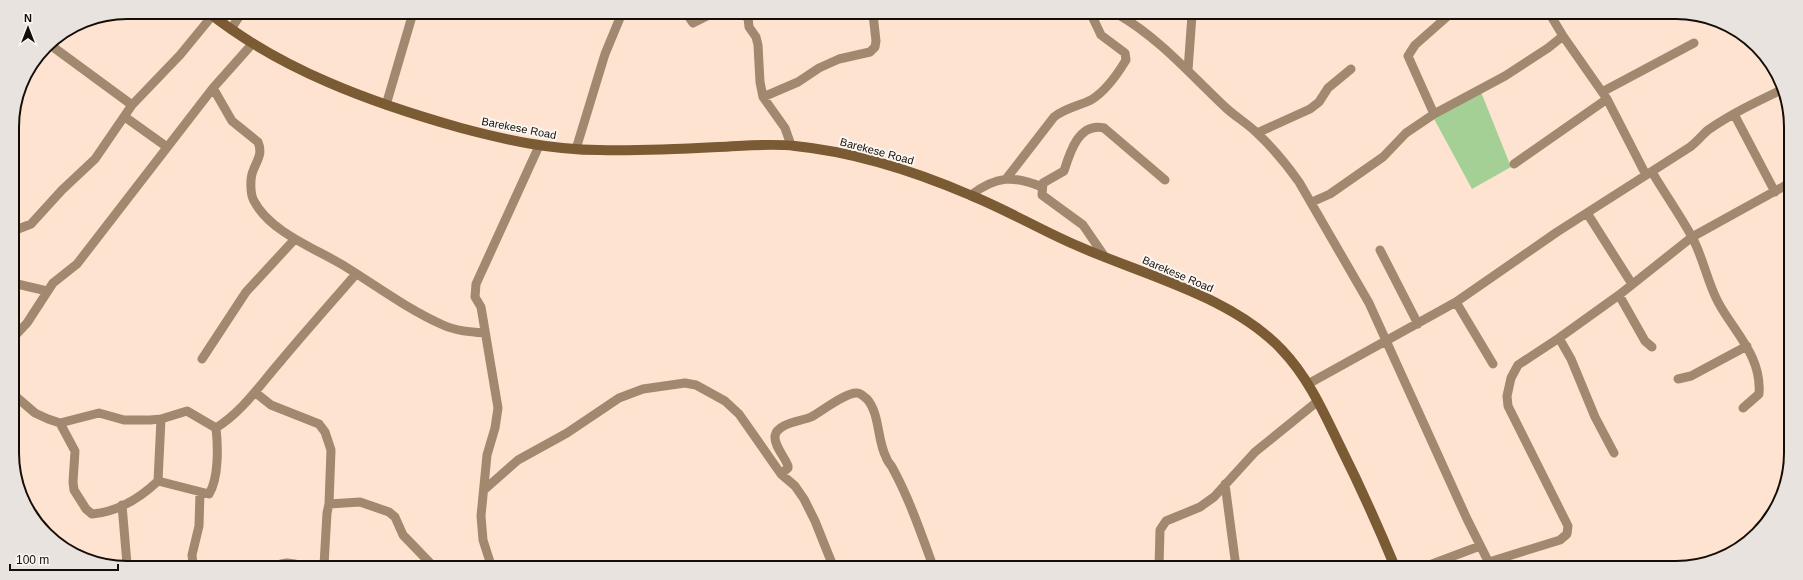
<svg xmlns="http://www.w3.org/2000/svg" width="1803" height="580" font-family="Helvetica,sans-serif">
  <rect width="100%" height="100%" fill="#fee4d0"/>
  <!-- green -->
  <path fill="#a5d095" d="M1481,92L1511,167L1472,189L1433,117Z"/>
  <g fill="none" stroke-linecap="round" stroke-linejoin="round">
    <!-- street -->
    <path stroke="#a0896f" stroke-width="9" d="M686,13L693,23L713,13
      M737,14L748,17
      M750,14L748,17L749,27L756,37L758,45L760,82L763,97L785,128L791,145
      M1119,15C1159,38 1191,75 1224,106C1234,116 1247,123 1257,133C1272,147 1287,165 1299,182L1369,303L1467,519L1491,567
      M1551,16L1563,36L1607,99L1646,175
      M231,29L242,12
      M49,44L132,105
      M1188,70L1192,15
      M213,88L232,121L258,142C263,154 257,160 253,171C250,178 250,194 254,201C271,233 317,249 346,267C378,287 409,310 443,325C456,331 471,332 485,333
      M1602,92L1694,43
      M763,97L798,82L819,68L839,59L870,52L875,47L876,41L873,14
      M386,105L413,13
      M1434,114L1408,56L1415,45L1449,15
      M1734,114L1775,192
      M125,117L167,147
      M1257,133L1310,109L1319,102L1328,88L1351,69
      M576,149L605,54L622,13
      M1514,164L1607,99
      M1652,172C1665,194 1680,215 1692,237C1703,257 1707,281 1718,302C1734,332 1762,356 1759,394L1743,408
      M1006,179L1054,117C1065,108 1079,106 1091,100C1106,91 1117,75 1126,60L1125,53L1101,35L1091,14
      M971,195C996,176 1013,175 1042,187
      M1312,202L1330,194L1383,157L1406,133L1434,114L1505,76L1548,48L1563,36
      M1587,213L1632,284
      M13,231L31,224L62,190L95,159L132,105L180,55L212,16
      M1380,250L1418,324
      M1105,257L1083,225L1042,195L1043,183L1064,171C1070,152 1079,122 1104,128L1165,180
      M13,283L47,291
      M1619,295L1645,341L1652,347
      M1456,302L1493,364
      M13,338L27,323L53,283L77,264L213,88L253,43
      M1559,338L1571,359L1595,417L1614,453
      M202,359L246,292L294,240
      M1678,379L1691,376L1747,346
      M1308,384L1456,302L1557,232L1690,147C1697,142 1702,135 1708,130C1731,114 1756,102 1781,90
      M256,393L271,405L319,424L325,432L331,450L329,504L327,513L324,565
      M14,395L35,413L48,419L60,423L99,413L124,420H150L161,419L187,411L216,428C218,446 219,478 209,494L158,481
      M60,423L75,451L73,482L74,490L86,509L92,514C117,512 140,498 158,481L161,419
      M216,428C243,411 259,386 280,362C305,332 331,303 356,274
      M781,474L788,468V466C785,457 774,446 775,436C777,423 802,421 811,417C822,411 846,392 857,393C861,393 864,397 867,399C880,414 877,440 886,457C887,461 890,464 892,467C909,498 921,533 933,566
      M1225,484L1236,567
      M484,490L518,460L567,433L619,398L643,389L685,383L696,385L725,401L739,414L781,474L795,486L804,499L815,521L833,566
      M329,504L360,502L389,512L395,517L403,535L432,565
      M122,505L127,564
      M1489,562L1560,540L1567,534L1568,526L1508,406L1507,396L1511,378L1518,365L1559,338L1619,295L1692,237L1788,184
      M193,564L192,555L199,526L200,493
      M281,564L287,563L295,564
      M491,565L483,540L481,516L487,455L495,428L498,408L481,307L475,297L476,284L539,146
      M1159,567L1160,530L1166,521L1200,507L1214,497L1255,452L1318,401
      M1424,567L1480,546"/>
    <!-- secondary -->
    <path stroke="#7b5b33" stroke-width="10" d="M208,12C281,70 372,103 461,128C506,140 552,150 599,150C639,151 679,149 718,147C744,146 770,143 795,146C856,152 914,171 970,195C1005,209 1037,228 1071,243C1139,274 1231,295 1282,350C1308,377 1324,413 1340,446C1360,486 1378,526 1395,567"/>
  </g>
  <g text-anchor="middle" stroke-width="4" stroke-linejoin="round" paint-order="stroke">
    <!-- street labels -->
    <g font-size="11" fill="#150d06" stroke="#fbf6f2">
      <text transform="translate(519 128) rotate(11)" y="4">Barekese Road</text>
      <text transform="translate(877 151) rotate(15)" y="4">Barekese Road</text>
      <text transform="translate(1178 274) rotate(23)" y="4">Barekese Road</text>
    </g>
  </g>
  <!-- crop -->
  <path d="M0 0H1803V580H0ZM127 19H1676A108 108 0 0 1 1784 127V453A108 108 0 0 1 1676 561H127A108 108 0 0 1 19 453V127A108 108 0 0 1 127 19Z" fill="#e9e3df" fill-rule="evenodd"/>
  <path fill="none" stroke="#150d06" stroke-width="2" d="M127 19H1676A108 108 0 0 1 1784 127V453A108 108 0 0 1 1676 561H127A108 108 0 0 1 19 453V127A108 108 0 0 1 127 19Z"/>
  <!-- north arrow -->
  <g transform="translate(28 28)" stroke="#fbf6f2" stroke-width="3" paint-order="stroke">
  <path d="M0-3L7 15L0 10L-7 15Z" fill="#150d06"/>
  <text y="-6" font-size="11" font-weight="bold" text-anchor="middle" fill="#150d06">N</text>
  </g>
  <!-- scale -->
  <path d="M10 564v6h108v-6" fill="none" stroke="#150d06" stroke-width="2"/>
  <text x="16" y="564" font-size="12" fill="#150d06" stroke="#fbf6f2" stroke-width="3" paint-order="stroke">100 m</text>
</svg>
